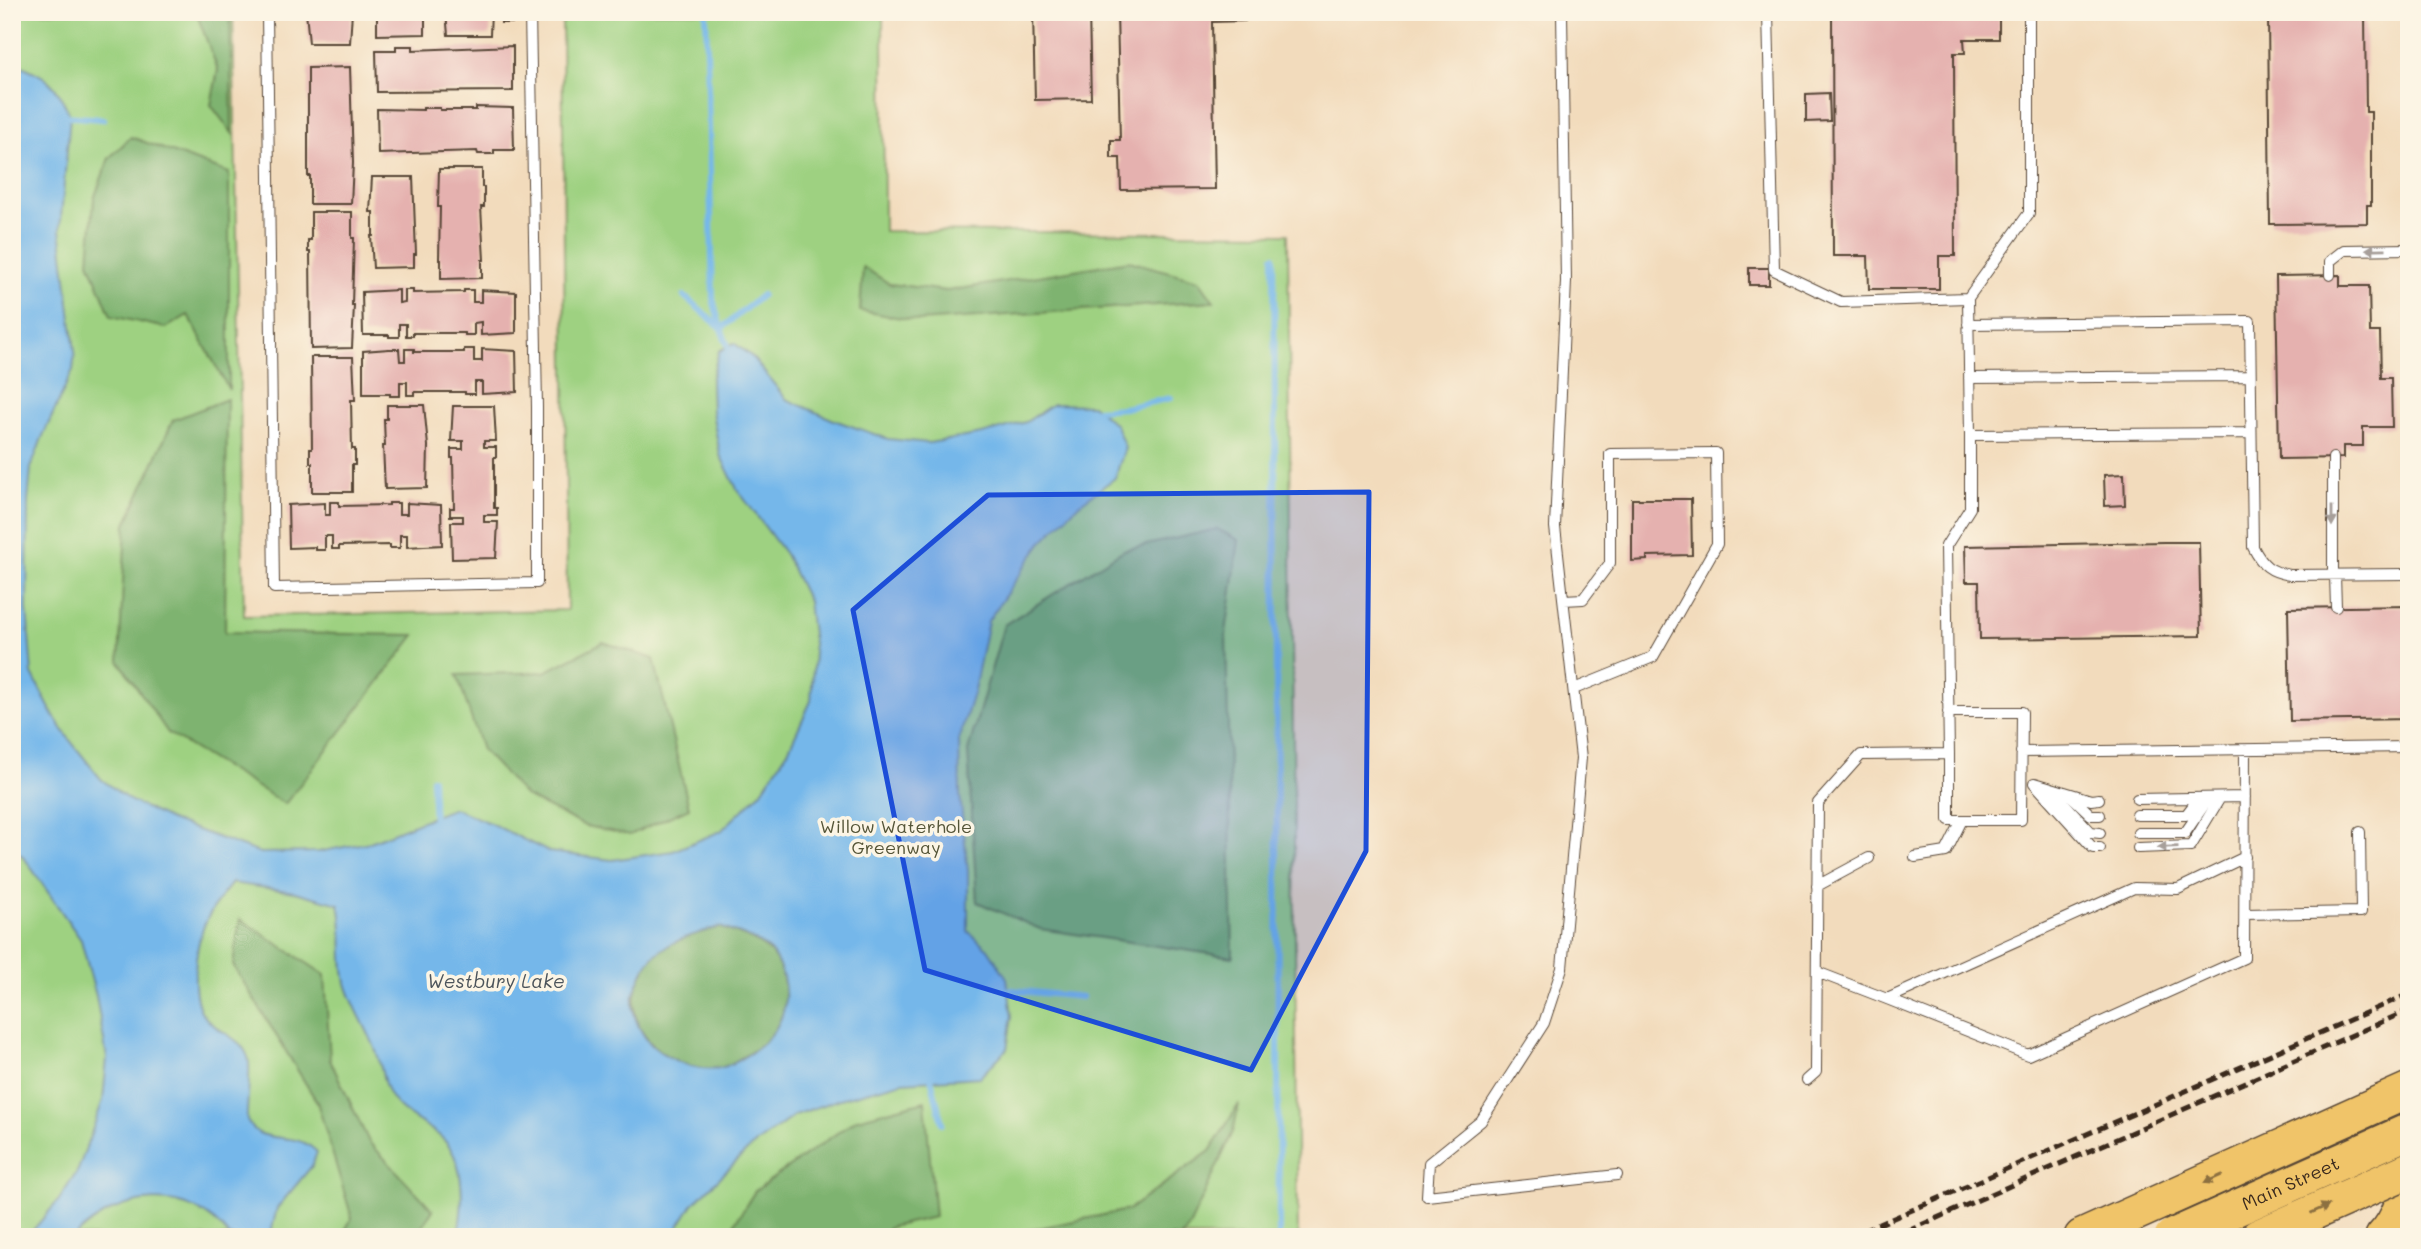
<svg xmlns="http://www.w3.org/2000/svg" width="2421" height="1249" font-family="Mali,sans-serif">
  <rect width="100%" height="100%" fill="#fcf5e5"/>
  <filter id="ink" filterUnits="userSpaceOnUse"><feTurbulence type="fractalNoise" baseFrequency=".0143" numOctaves="2"/><feDisplacementMap in="SourceGraphic" scale="14" xChannelSelector="R" yChannelSelector="G"/><feConvolveMatrix kernelMatrix="1 2 1 2 8 2 1 2 1" color-interpolation-filters="sRGB"/></filter>
  <filter id="wash" filterUnits="userSpaceOnUse"><feTurbulence type="fractalNoise" baseFrequency=".00686" numOctaves="4" result="noise"/><feDisplacementMap in="SourceGraphic" scale="28" xChannelSelector="R" yChannelSelector="G"/><feGaussianBlur stdDeviation="1.57" result="paint"/><feColorMatrix in="noise" values="0 0 0 0 0 0 0 0 0 0 0 0 0 0 0 0 0 1.4 0 .05"/><feComposite in="paint" operator="in"/></filter>
  <g filter="url(#wash)">
    <rect width="100%" height="100%" fill="#f2dbbc"/>
    <!-- green -->
    <path fill="#9ed181" stroke="#6c7e50" stroke-width="2" d="M12,12H233L244,616L567,610L562,12H883L884,231L1288,234L1298,1237H12Z"/>
    <!-- forest -->
    <path fill="#7eb36f" stroke="#5c6e46" stroke-width="2" d="M196,12H230L232,133L211,105L218,70Z
      M131,137L229,173V390L188,315L166,328L111,316L89,262L94,199L109,158Z
      M1129,261L1199,280L1214,301L919,321L860,311L863,267L890,284L947,291Z
      M227,399L225,632L415,635L285,804L168,733L119,661L126,524L173,420Z
      M1217,529L1239,540L1226,633L1233,957L1040,929L977,902L968,751L1004,625L1124,550Z
      M603,642L654,659L689,808L630,835L585,826L525,796L482,750L457,675L545,672Z
      M240,919L325,975L330,1060L369,1142L433,1210L415,1237H341L352,1218L317,1102L233,965Z
      M719,927C735,933 755,938 768,950C776,957 780,967 783,977C792,1016 773,1042 739,1059C734,1062 727,1067 720,1068C703,1070 684,1065 669,1057C636,1038 624,1004 644,971C647,965 650,958 656,954C674,939 697,934 719,927Z
      M925,1101L935,1217L890,1227L880,1237H726L755,1191L857,1119Z
      M1239,1104L1233,1132L1188,1229L1181,1237H995L1128,1210L1210,1151Z"/>
    <!-- water -->
    <path fill="#75b7ea" stroke="#587084" stroke-width="2" fill-rule="evenodd" d="M12,62C46,76 56,81 70,116L60,229L75,352L73,370L42,438L31,468L28,502L27,609L32,674L53,715L72,743L101,779L129,800L170,820L260,853L318,852L370,842L454,808L492,824L549,852L612,860L673,851L721,831L761,792L788,751L811,701L814,652L808,601L785,554L737,489L720,455L712,411L711,381L719,351L734,343L752,357L786,399L834,420L888,439L929,443L982,434L1026,422L1053,404L1092,405L1116,425L1125,448L1115,478L1078,505L1041,543L988,621L974,690L959,740L960,795L968,871V931L988,949L1007,978L1012,1016L1007,1049L980,1077L903,1082L840,1099L795,1115L750,1148L693,1204L672,1237H457C464,1207 466,1164 444,1140C427,1121 396,1116 386,1087C382,1076 381,1063 376,1051C368,1029 352,1006 346,983C340,957 345,930 339,904L295,892L232,883C220,897 210,911 203,928C195,950 189,999 205,1017C218,1033 240,1036 248,1057C252,1068 246,1106 247,1121C250,1125 255,1131 259,1133C279,1142 298,1133 317,1152L312,1166L277,1208L270,1237H230C189,1184 119,1192 74,1237H27L59,1200L78,1170L103,1100L107,1058L96,996L81,940L25,859L12,846ZM719,927C735,932 755,938 768,949C776,957 780,967 783,977C792,1015 773,1042 740,1059C734,1062 727,1067 720,1068C697,1071 674,1062 655,1048C643,1038 635,1022 633,1007C631,994 646,962 656,954C674,939 697,934 719,927Z"/>
    <g fill="none" stroke-linecap="round" stroke-linejoin="round">
      <!-- stream -->
      <path stroke="#75b7ea" stroke-width="6" d="M706,12L713,299L721,329
        M63,116L103,119
        M1274,256L1279,1237
        M684,296L720,327
        M731,353L721,329L762,295
        M1093,413L1097,410L1124,408L1171,398
        M432,779L434,822
        M1000,989L1082,997
        M930,1074L942,1123"/>
    </g>
    <g id="blocks">
      <!-- building -->
      <path fill="#e5b1af" d="M306,12H352L350,43H309Z
        M377,12H425V34L377,35Z
        M446,12H491L490,35H448Z
        M501,12H517V23H501Z
        M1033,12H1089L1091,99L1035,100Z
        M1117,12H1245V21L1212,22L1215,189L1121,190L1120,158H1111V140H1120Z
        M1832,12H1999V39H1964L1965,53H1954L1955,256H1939V289H1869L1868,256H1833Z
        M2268,12H2365L2366,112H2371V205H2367V223L2270,224Z
        M396,46H413V50L513,46V91L377,92L376,50H396Z
        M350,67L353,163L351,204H310V176H308V68Z
        M1829,93L1830,121L1806,122V94Z
        M476,107L513,108L514,150H494V154H478L477,151L378,154L377,109L423,110V108H440V110H476Z
        M439,169H482V187H484V207H481L484,260H482V278L441,279V260H439L440,207H438Z
        M372,177H413L416,254H414V267L373,268L371,236H373V212H370Z
        M311,212H352V238H354L352,305H354L352,348L311,349L310,252H308V240H311Z
        M1749,268H1769V285H1749Z
        M2340,275V286H2369L2370,332H2380L2381,378H2391L2392,427H2363V446H2343V458L2279,459L2276,276Z
        M399,290V303L405,302V290H413V293L464,292V290H473V302H481V290L516,292V333L481,335V322L474,323V335H465V333H413V336H406V324H399V337H389V335H363L362,292Z
        M389,349H399L400,361H405V349H414V352H464V349H474V361H482V349L516,351L517,392L482,394V382H475V394H465V392H414V395H407V382H400V396H390V394H363V351Z
        M311,357H353L355,400H351L352,449H355V465H352V492H312V463H310V449H312Z
        M387,405H424L428,446L427,488L385,489L383,446H385L384,419H387Z
        M453,406H494L496,441H484V447H496V457H494V508H497V515H484V522H498L496,558L452,559L451,522H463V516H450V508H454L453,458H451V449H463V441H451Z
        M2124,474L2125,505L2105,506L2104,475Z
        M1632,499H1691L1692,555L1647,556V560L1632,561Z
        M330,502H339V506L389,505V503H399V514H407V503L441,505L442,545L407,547V535H400V548H390V545L339,546V549H332V536H325V550H315V547L289,548L288,505L325,503V515H330Z
        M2164,542H2199L2201,636L1980,639L1979,582H1966L1965,546Z
        M2409,606V719L2290,721L2288,608Z"/>
    </g>
  </g>
  <g filter="url(#ink)">
    <use href="#blocks" fill-opacity="0" stroke="#564536" stroke-width="2"/>
    <g fill="none" stroke-linecap="round" stroke-linejoin="round">
      <defs>
        <path id="lane" d="M267,12L274,588L537,583V407L530,12
          M1562,12L1566,281L1555,527L1581,758L1562,968L1544,1023L1481,1121L1429,1163L1427,1196L1617,1175
          M1768,12L1774,270L1841,302L1968,298L2029,213V12
          M2330,275V261L2344,250L2409,249
          M1968,298L1970,435L2251,433
          M1968,324L2250,321L2253,547C2262,565 2270,572 2290,575L2409,574
          M1969,378L2250,376
          M2333,458V575
          M2335,575L2336,607
          M1564,600L1583,599L1610,563V454L1716,453L1717,544L1653,657L1574,689
          M1948,712H2022L2021,820H1949V754
          M2021,752L2409,747
          M2034,783L2093,848H2100
          M2035,783L2091,800L2099,799
          M2050,788L2091,832L2100,833
          M2070,795L2091,815H2100
          M2137,799L2245,797
          M2137,815H2186L2199,798
          M2138,833H2185L2209,798
          M2138,848L2191,846L2220,798
          M1915,857L1946,852L1962,820
          M1817,886L1869,858
          M2245,914L2361,912L2360,832
          M1817,972L1887,999L2134,888L2178,889L2245,857
          M1887,999L2028,1055L2244,958L2245,751
          M1807,1080L1816,1072L1818,803L1861,755L1949,754L1946,546L1970,508V435"/>
        <path id="highway" d="M2082,1237L2409,1090
          M2383,1237C2398,1222 2411,1190 2406,1168C2404,1162 2398,1154 2395,1148"/>
      </defs>
      <!-- lane casing -->
      <use href="#lane" stroke="#564536" stroke-width="12"/>
      <!-- highway casing -->
      <use href="#highway" stroke="#564536" stroke-width="38"/>
      <!-- lane -->
      <use href="#lane" stroke="#fff" stroke-width="10"/>
      <!-- highway -->
      <use href="#highway" stroke="#f0c469" stroke-width="35"/>
      <!-- rail -->
      <path stroke="#3b2a1e" stroke-width="5" stroke-dasharray="10 5" stroke-linecap="butt" d="M1850,1237L2409,994
        M1894,1237L2409,1010"/>
      <defs>
        <g id="highway-bridge">
          <path id="s1" d="M2172,1237L2409,1131"/>
          <path d="M2258,1237L2409,1170"/>
        </g>
      </defs>
      <!-- highway-bridge casing -->
      <use href="#highway-bridge" stroke="#564536" stroke-width="38" stroke-linecap="butt"/>
      <!-- highway-bridge -->
      <use href="#highway-bridge" stroke="#f0c469" stroke-width="35"/>
    </g>
    <!-- one-way arrows -->
    <defs><path id="oneway-solid" d="M-6-.8H1V-3.2L6.5 0L1 3.2V.8H-6Z" transform="scale(1.75)"/></defs>
    <g fill="#a79f9a">
      <use href="#oneway-solid" transform="translate(2376 249) rotate(179)"/>
      <use href="#oneway-solid" transform="translate(2332 516) rotate(90)"/>
      <use href="#oneway-solid" transform="translate(2168 847) rotate(178)"/>
    </g>
    <g fill="#8c6f40">
      <use href="#oneway-solid" transform="translate(2213 1179) rotate(156)"/>
      <use href="#oneway-solid" transform="translate(2320 1209) rotate(-24)"/>
    </g>
  </g>
  <!-- marked area -->
  <path fill="#1d4ed8" fill-opacity="0.2" stroke="#1d4ed8" stroke-width="5" stroke-linejoin="round" d="M1369,492L1366,851L1251,1070L925,970L853,610L988,495Z"/>
  <g text-anchor="middle" stroke-width="7" stroke-linejoin="round" paint-order="stroke">
    <!-- park labels -->
    <g font-size="18" fill="#545437" stroke="#fcf5e5">
      <text x="896" y="833">Willow Waterhole<tspan x="896" dy="21">Greenway</tspan></text>
    </g>
    <!-- street labels -->
    <g font-size="18" fill="#3b2a1e" stroke="#fcf5e5">
      <text dy="6" stroke="none"><textPath href="#s1" startOffset="130">Main Street</textPath></text>
    </g>
    <!-- water labels -->
    <g font-size="19" font-style="italic" fill="#4c545b" stroke="#fcf5e5">
      <text x="496" y="988">Westbury Lake</text>
    </g>
  </g>
  <!-- margin -->
  <rect width="2421" height="1249" fill="none" stroke="#fcf5e5" stroke-width="42"/>
</svg>
